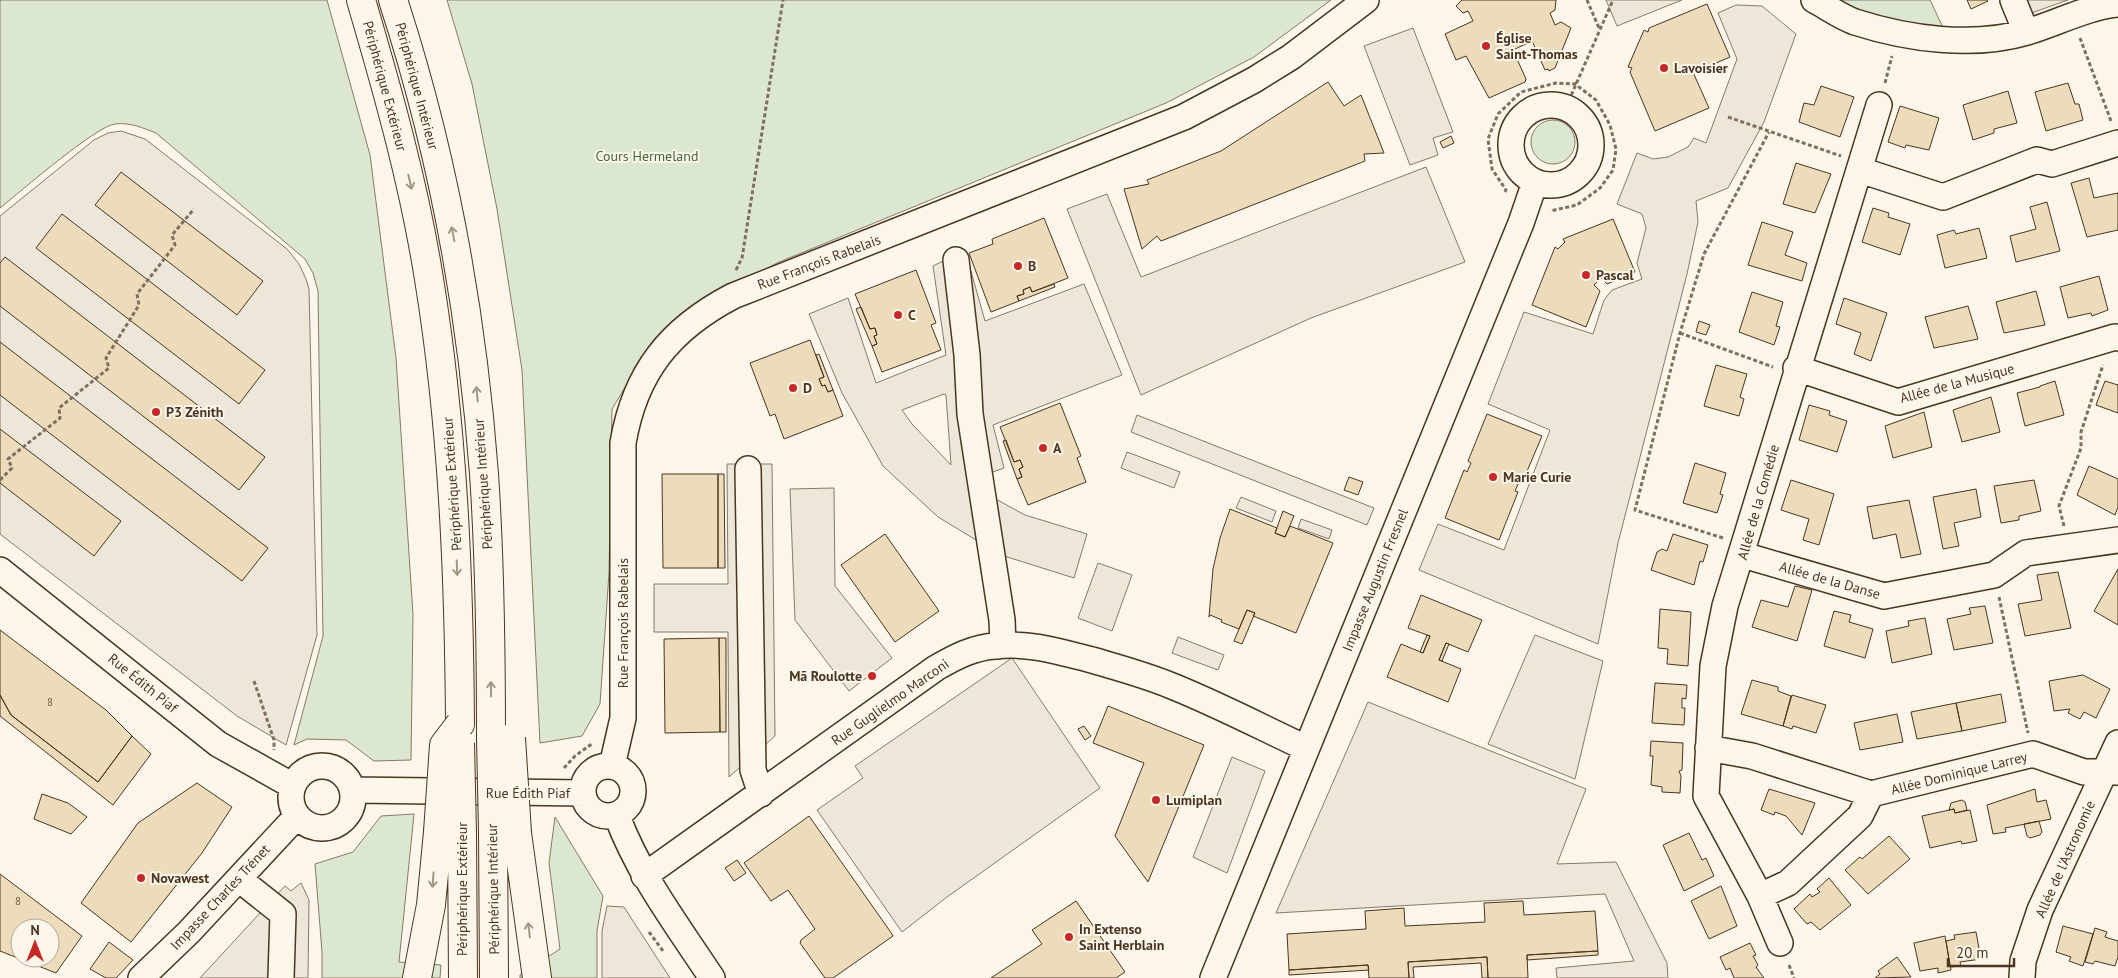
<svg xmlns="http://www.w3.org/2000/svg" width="2118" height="978" font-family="'PT Sans',sans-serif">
  <rect width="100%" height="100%" fill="#fbf6e9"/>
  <!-- green -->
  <path fill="#dce7d0" stroke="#887966" d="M0,0H327L370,155L396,358L413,614L411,760L374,761L346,740L307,739L294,745L323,636L318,291L313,273L305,259L156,133C143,128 130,122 115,124C96,126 20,192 0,208Z
    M447,0H1331L1254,57L1166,103L777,263L691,309L653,341L612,409L609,573L600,704L582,736L540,743L522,370L497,209L472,84Z
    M1838,0H1930L1945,32L1874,17Z
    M1531 142a22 22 0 1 1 44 0a22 22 0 1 1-44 0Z
    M414,814L399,962L441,965L440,978H322V952L315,864L353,852L381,816Z
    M555,817L603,896L597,931V978H520V975L560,949L549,863Z"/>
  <!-- parking -->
  <path fill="#ede7d9" stroke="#887966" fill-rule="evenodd" d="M1606,0H1682L1617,26Z
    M2013,0H2068L2020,17Z
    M1736,5L1762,6L1796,34L1764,122L1728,188L1696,201L1698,222L1687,274L1618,543L1598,644L1419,570L1438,524L1504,550L1550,430L1488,404L1524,312L1593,334L1604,300L1612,290L1642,279L1637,263L1646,228L1642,214L1617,204L1637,153L1653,159L1668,157L1688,147L1694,138L1706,143L1737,59L1718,13Z
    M1413,28L1453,132L1433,138L1438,155L1410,165L1364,46Z
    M121,131L145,139L287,249L299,264L306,279L309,289L317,635L286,745L237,716L0,534V216L94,140L108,133Z
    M1426,167L1465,262L1311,318L1141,395L1067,209L1107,194L1141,277Z
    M965,250L985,321L1084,284L1122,375L993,425L1004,468L970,480L992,497L1025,515L1087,534L1074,578L1001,555L938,517L883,466L842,393L809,314L848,298L876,383L946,355L933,266ZM944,394L946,395L951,465L912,424L902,410Z
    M1137,415L1374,508L1367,525L1131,432Z
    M1127,452L1180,472L1174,488L1121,468Z
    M727,464H772L775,736L729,777L728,632H654V584H728Z
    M834,488L835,586L892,658L849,691L795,620L790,489Z
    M1241,497L1276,511L1272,522L1236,508Z
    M1301,519L1332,530L1329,539L1298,528Z
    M1098,563L1132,575L1112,631L1078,618Z
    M1535,635L1603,661L1575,779L1488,744Z
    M1178,637L1224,655L1218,670L1172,653Z
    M1012,658L1100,788L947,897L902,932L817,810L863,778L855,766Z
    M1368,702L1586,789L1557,864L1616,862L1667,963L1668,978H1557L1556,968L1634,961L1605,894L1276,913Z
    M1232,757L1265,771L1227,873L1193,857Z
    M301,883L309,900L308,978H200L285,886L291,891Z
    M607,906L624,907L670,978H602V931Z"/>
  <!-- building -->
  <path fill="#ecdcbc" stroke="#4a3520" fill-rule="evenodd" d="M1462,0H1556L1555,10L1550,13L1555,25L1561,22L1571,28L1555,68L1549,71L1548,69L1545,70L1532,41L1513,50L1526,79L1525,82L1489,98L1466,56L1456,60L1445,34L1473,21L1468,11L1463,13L1456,6Z
    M1967,0H1987L1988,1L1971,9Z
    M1707,4L1730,57L1700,70L1699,67L1692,70L1709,108L1655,131L1630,72L1632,68L1628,67L1644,30L1648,32L1649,28Z
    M1328,82L1344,106L1361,95L1384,153L1364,154L1365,161L1161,241L1157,236L1142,249L1124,189L1149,184L1147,180L1221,151Z
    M2068,83L2075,104H2079L2083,120L2046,131L2035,92Z
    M1821,86L1854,97L1840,137L1799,122L1804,103L1814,105Z
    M2008,91L2017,123L1994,129V133L1973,140L1963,105Z
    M1900,106L1939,118L1929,150L1906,145L1905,148L1888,142Z
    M1451,136L1454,143L1443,148L1440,142Z
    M1796,163L1831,174L1815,213L1783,204Z
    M121,172L263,281L237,315L95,205Z
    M2089,178L2094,198L2118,193V230L2087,237L2071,183Z
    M2047,202L2060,251L2016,262L2010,236L2036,229L2030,207Z
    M1873,208L1889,213L1888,217L1910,224L1900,255L1862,242Z
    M62,214L265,370L239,404L36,248Z
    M1044,218L1068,278L1032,292L1030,287L1023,290L1024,294L1017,296L1019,301L991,312L969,253L993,244L992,239Z
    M1613,219L1635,272L1607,284L1601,278L1594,285L1600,291L1586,327L1532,305L1555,247L1558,249L1565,242L1563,239Z
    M1762,222L1793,232L1785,255L1807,263L1802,281L1748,265Z
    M1979,228L1987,258L1945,268L1937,235L1954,230L1956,234Z
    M5,257L265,457L239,490L0,306V263Z
    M916,270L936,323L931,325L941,350L882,372L872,346L877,344L874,336L877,335L875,328L870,329L855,294Z
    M2099,276L2108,310L2092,316L2091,313L2068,318L2060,287Z
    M1054,284L1055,287L1019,301L1017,296L1024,294L1023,290L1030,287L1032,292Z
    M2036,291L2045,325L2004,333L1996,302Z
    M1752,292L1783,302L1776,326L1780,327L1774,345L1739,332Z
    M1844,298L1887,313L1871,361L1854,354L1861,333L1836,324Z
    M1968,306L1978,339L1934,348L1925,317Z
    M861,307L870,329L875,328L877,335L874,336L877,344L872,346L856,309Z
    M1699,321L1710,325L1706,335L1696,332Z
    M810,340L824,377L819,379L822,386L825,385L828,392L833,390L843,416L784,439L775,414L770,416L750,363Z
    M0,342L268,548L242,581L0,395Z
    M819,354L833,390L828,392L825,385L822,386L819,379L824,377L816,355Z
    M1716,365L1747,374L1740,397L1744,399L1739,416L1704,406Z
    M2055,381L2064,415L2025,426L2017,393L2040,387V386Z
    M2105,381L2118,385V413L2096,405Z
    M1991,397L2000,432L1962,442L1953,410Z
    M1060,403L1081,456L1077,458L1086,482L1028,505L1017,479L1022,477L1019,469L1023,467L1020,460L1014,462L1000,427Z
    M1809,405L1830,411L1829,415L1847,421L1837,452L1799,440Z
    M1924,412L1932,447L1893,458L1885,426Z
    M1487,414L1542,436L1522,483L1519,482L1515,491L1518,492L1499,540L1445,518L1464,470L1467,472L1471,463L1468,461Z
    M0,429L121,521L94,556L0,483Z
    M1006,440L1014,462L1020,460L1023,467L1019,469L1022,477L1017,479L1003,441Z
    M1695,463L1726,473L1720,494L1723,495L1717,513L1683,503Z
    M2089,466L2118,479V507L2115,515L2077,495Z
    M662,474H718V568H663Z
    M718,474H724L725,568H718Z
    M1349,477L1363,482L1358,495L1344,490Z
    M1791,480L1834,494L1819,545L1803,540L1809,519L1781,510Z
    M2034,480L2041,511L2019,516V520L2001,523L1994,486Z
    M1976,489L1981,517L1954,523L1959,546L1943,549L1933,497Z
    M1909,500L1921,554L1901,558L1896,534L1873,539L1867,507Z
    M1230,509L1277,528L1275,533L1285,537L1290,526L1333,543L1296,633L1253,616L1255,613L1247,610L1239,629L1221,622L1222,620L1210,615L1209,617L1213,569L1220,538Z
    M1283,511L1294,516L1285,537L1275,533Z
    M885,534L939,611L895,642L841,565Z
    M1673,534L1708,545L1703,562L1700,561L1694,585L1651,570L1657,552L1662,549L1667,551Z
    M2118,569V625L2094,611Z
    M2058,572L2071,628L2025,636L2018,604L2042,600L2037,575Z
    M1795,586L1812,590L1797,641L1752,627L1761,600L1788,607Z
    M1421,595L1482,620L1468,652L1446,643L1439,660L1461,669L1448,702L1387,677L1401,644L1423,653L1430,636L1408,628Z
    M1985,606L1993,643L1954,650L1947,619L1971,614L1969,608Z
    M1660,609L1691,612L1688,666L1667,664L1668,649L1658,648Z
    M1247,610L1255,613L1242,644L1234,641Z
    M1834,611L1851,615L1849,622L1873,629L1865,658L1824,646Z
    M1925,618L1932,654L1892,663L1886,631L1909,626L1908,621Z
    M0,630L106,710L132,736L98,782L11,715L0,695Z
    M1427,635L1430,636L1423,653L1420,652Z
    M719,638H726V732H720Z
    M719,638L720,732L665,733L664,639Z
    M1446,643L1449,644L1442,661L1439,660Z
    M2083,675L2110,689L2096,718L2084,712L2080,719L2068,713L2070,709L2054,711L2049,681Z
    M1752,680L1778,687V691L1791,696L1783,726L1741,714Z
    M1655,683L1687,685L1686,699L1682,698V708H1685L1684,725L1652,723Z
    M2001,694L2006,722L1962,731L1956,703Z
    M0,695L11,715L98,782L132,736L151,754L113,805L0,716Z
    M1792,695L1826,705L1816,733L1793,726L1792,729L1783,726Z
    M1956,703L1962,731L1917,739L1911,712Z
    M1108,706L1204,745L1148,882L1115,836L1144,763L1093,743Z
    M1897,714L1903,742L1860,750L1854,723Z
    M1084,726L1091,736L1085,740L1078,729Z
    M1651,741L1683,743L1682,770L1679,771L1681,776L1680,793L1662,792V787L1651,785L1653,756H1650Z
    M197,783L232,807L202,853L131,942L81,903L138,823Z
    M1769,789L1815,803L1802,835L1786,816L1775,812L1774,815L1761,810Z
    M2035,789L2037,802L2046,800L2051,819L2005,828L2006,832L1993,834L1987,805Z
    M42,794L68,803L87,817L71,834L34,819Z
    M1962,800L1965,802L1967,810L1955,813L1954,809L1949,810L1951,803Z
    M1954,809L1955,813L1970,810L1977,841L1962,844L1961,841L1930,848L1922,816Z
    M809,816L892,934L893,936L833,978H825L800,943L801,940L815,929L788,890L771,901L744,863Z
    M2039,821L2042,832L2040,835L2030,838L2027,836L2024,824Z
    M1689,833L1702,860L1706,858L1714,876L1684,891L1663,845Z
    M1889,836L1910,859L1868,894L1845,870L1860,857L1862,859Z
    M737,860L746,873L734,881L725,868Z
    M0,874L82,936L56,973L0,951ZM20,928H50V958H20Z
    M1829,878L1851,905L1820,930L1811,922L1807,924L1794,909L1810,894L1812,897L1820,892L1817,889Z
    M1721,886L1737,926L1709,939L1691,901Z
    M1076,901L1125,972L1116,978H991L1042,944L1032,930Z
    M1523,901L1524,915L1595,911L1598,951L1527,955L1528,978H1488L1487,957L1408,962L1409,978H1369L1368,965L1289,970L1287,934L1366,929L1365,911L1404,908L1405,926L1485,922L1484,903Z
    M2063,926L2093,934L2083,966L2069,961L2071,957L2056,952Z
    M2095,928L2107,932L2105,937L2118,941V957L2115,966L2095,961L2093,964L2085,962Z
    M1976,932L1981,959L1960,962L1961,966L1950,967L1946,941L1955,939L1954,935Z
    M1945,936L1951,970L1938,973V968L1920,971L1914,943Z
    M109,942L133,960L116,978H106L90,969Z
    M1750,943L1756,955L1753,956L1758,965L1756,967L1764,978H1734L1730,968L1726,970L1720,957Z
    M1598,951V955L1527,960V955Z
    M1487,957L1488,978H1482L1481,963L1413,967L1414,978H1409L1408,962Z
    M1897,957L1911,977L1875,978L1880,974L1878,971Z
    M1368,965L1369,970L1289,975V970Z"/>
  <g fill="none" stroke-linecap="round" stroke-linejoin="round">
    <defs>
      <path id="minor" d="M1814,0C1827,7 1841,17 1855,22C1908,39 1973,48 2027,32C2057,23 2087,7 2118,4
        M2013,0L2026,32
        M1511 145a40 40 0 1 1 80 0a40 40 0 1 1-80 0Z
        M1860,170L1943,197L2037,160L2052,164L2118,143
        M956,260L967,355L970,414L1002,620L1003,645
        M1796,368L1898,402L2115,337L2118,338
        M748,469L753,770L761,794
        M1743,555L1884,596L1994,575L2026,553L2118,540
        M0,570L218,744L293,786
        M1708,748L1752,756L1871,794L2033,754L2084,772H2118
        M583 791a25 25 0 1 1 50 0a25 25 0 1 1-50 0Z
        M612,766L623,718V443C635,372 670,329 733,296L1184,117L1254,80L1291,57L1366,0
        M291 797a31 31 0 1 1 62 0a31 31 0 1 1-62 0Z
        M353,790L583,793
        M617,816C639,875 677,925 712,978
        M644,876L936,668C955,657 974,647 996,646C1030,642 1060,652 1092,660C1119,668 1146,675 1172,686C1217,704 1261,727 1306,748
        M239,879L283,914L281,978
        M1760,896L1788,883L1860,816L1871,794
        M1780,943L1760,896L1706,796L1713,666L1725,606L1879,105
        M141,978L189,932L297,816
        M1213,978L1521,223L1535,182
        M2022,978L2023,961L2040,910L2118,743"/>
      <path id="highway" d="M361,0C388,92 414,184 429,279C453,427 459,575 460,724
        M393,0C443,153 472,313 484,474C490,561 491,650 491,738
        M493,832L494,978
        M462,833L463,978
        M517,833L537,978
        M417,978L431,905L438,832"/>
    </defs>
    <!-- minor casing -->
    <use href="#minor" stroke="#4a3520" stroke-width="28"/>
    <!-- highway casing -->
    <use href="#highway" stroke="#4a3520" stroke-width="30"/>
    <!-- path -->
    <path stroke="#7f6f5c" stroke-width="3" stroke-dasharray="4 2.5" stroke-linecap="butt" d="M1587,0L1599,28
      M2080,38L2111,121
      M1885,83L1892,56
      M1566,107L1613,0
      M1728,117L1841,156
      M1505,192L1506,190L1492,169L1488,139L1498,114L1521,92L1556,83L1575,84L1596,100L1610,125L1616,149L1613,170L1600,188L1577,205L1550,211
      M736,270L742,258L783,0
      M1680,333L1773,367
      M0,480L12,468L8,459L60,418L59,408L109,368L106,358L139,305L137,294L175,245L172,235L194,209
      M2064,526L2059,506L2081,448V432L2103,365
      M1723,538L1635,510L1680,333L1704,254L1769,132
      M1999,597L2028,733
      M254,681L274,740V750
      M564,768L575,756L593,743
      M649,932L663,951
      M1789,965L1794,978"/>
    <!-- minor -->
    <use href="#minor" stroke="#fbf6e9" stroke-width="25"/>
    <!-- highway -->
    <use href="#highway" stroke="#fbf6e9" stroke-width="28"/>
    <defs>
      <path id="highway-bridge" d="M491,738L493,832
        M511,738L517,833
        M460,743L462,833
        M438,832L444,745L460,724"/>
    </defs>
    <!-- highway-bridge casing -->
    <use href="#highway-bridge" stroke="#4a3520" stroke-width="30" stroke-linecap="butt"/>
    <!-- highway-bridge -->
    <use href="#highway-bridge" stroke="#fbf6e9" stroke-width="28"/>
  </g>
  <!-- one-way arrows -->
  <defs><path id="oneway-shaft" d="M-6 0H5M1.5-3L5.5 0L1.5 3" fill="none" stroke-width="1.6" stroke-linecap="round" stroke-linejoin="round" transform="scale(1.25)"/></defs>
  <g stroke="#a29684">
    <use href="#oneway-shaft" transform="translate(410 182) rotate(77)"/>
    <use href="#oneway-shaft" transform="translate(453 234) rotate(-101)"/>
    <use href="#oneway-shaft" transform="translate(477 394) rotate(-96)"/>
    <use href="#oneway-shaft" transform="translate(457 568) rotate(88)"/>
    <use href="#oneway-shaft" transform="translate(491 689) rotate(-91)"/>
    <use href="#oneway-shaft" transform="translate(433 880) rotate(94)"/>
    <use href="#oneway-shaft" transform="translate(529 930) rotate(-97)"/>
  </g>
  <!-- markers -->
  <g fill="#c62828" stroke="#fbf6e9" stroke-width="2">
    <circle cx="1486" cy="46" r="5"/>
    <circle cx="1664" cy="68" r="5"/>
    <circle cx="1018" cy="266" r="5"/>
    <circle cx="1586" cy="275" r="5"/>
    <circle cx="898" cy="315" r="5"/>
    <circle cx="793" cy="388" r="5"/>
    <circle cx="156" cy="412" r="5"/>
    <circle cx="1043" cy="448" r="5"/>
    <circle cx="1493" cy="477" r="5"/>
    <circle cx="872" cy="676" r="5"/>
    <circle cx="1156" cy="800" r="5"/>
    <circle cx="141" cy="878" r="5"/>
    <circle cx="1069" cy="937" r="5"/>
  </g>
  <g text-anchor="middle" stroke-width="4" stroke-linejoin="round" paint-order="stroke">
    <!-- number labels -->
    <g font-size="11" fill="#725f47">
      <text x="50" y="706">8</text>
      <text x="18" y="905">8</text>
    </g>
    <!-- poi labels -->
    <g font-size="14" font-weight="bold" fill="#4a3520" stroke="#fbf6e9" text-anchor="start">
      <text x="1496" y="43">Église<tspan x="1496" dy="16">Saint-Thomas</tspan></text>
      <text x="1674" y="73">Lavoisier</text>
      <text x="1028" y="271">B</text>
      <text x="1596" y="280">Pascal</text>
      <text x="908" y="320">C</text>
      <text x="803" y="393">D</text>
      <text x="166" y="417">P3 Zénith</text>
      <text x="1053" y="453">A</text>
      <text x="1503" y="482">Marie Curie</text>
      <text x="862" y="681" text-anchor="end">Mã Roulotte</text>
      <text x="1166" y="805">Lumiplan</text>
      <text x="151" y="883">Novawest</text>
      <text x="1079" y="934">In Extenso<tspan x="1079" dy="16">Saint Herblain</tspan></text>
    </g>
    <!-- street labels -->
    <g font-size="14" fill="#4a3520" stroke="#fbf6e9">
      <text transform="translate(385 86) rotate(75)" y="5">Périphérique Extérieur</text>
      <text transform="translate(417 86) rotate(75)" y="5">Périphérique Intérieur</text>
      <text transform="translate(819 262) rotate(-21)" y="5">Rue François Rabelais</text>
      <text transform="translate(1957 383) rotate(-15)" y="5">Allée de la Musique</text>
      <text transform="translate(452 484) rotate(-94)" y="5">Périphérique Extérieur</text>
      <text transform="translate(483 484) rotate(-94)" y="5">Périphérique Intérieur</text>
      <text transform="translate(1758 502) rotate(-74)" y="5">Allée de la Comédie</text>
      <text transform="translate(1375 580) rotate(-68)" y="5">Impasse Augustin Fresnel</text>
      <text transform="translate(1830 580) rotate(16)" y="5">Allée de la Danse</text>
      <text transform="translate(623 623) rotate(-90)" y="5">Rue François Rabelais</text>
      <text transform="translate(143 683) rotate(39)" y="5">Rue Édith Piaf</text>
      <text transform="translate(890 702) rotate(-35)" y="5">Rue Guglielmo Marconi</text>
      <text transform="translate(1959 773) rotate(-14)" y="5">Allée Dominique Larrey</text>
      <text x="528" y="798">Rue Édith Piaf</text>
      <text transform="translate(2065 859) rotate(-66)" y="5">Allée de l'Astronomie</text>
      <text transform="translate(462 889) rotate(-90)" y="5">Périphérique Extérieur</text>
      <text transform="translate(493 889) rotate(-91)" y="5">Périphérique Intérieur</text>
      <text transform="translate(220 897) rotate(-47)" y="5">Impasse Charles Trénet</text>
    </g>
    <!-- park labels -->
    <g font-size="14" fill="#436837" stroke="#fbf6e9">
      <text x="647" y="161">Cours Hermeland</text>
    </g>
  </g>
  <!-- north arrow -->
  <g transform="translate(35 943)"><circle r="24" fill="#fbf6e9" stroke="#b4a999"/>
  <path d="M0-4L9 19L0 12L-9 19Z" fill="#c62828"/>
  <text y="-8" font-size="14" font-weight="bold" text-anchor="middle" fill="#4a3520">N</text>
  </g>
  <!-- scale -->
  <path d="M1948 958v8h66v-8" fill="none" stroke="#4a3520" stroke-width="2.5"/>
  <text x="1956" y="958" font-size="15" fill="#4a3520" stroke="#fbf6e9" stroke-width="4" paint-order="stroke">20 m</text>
</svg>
